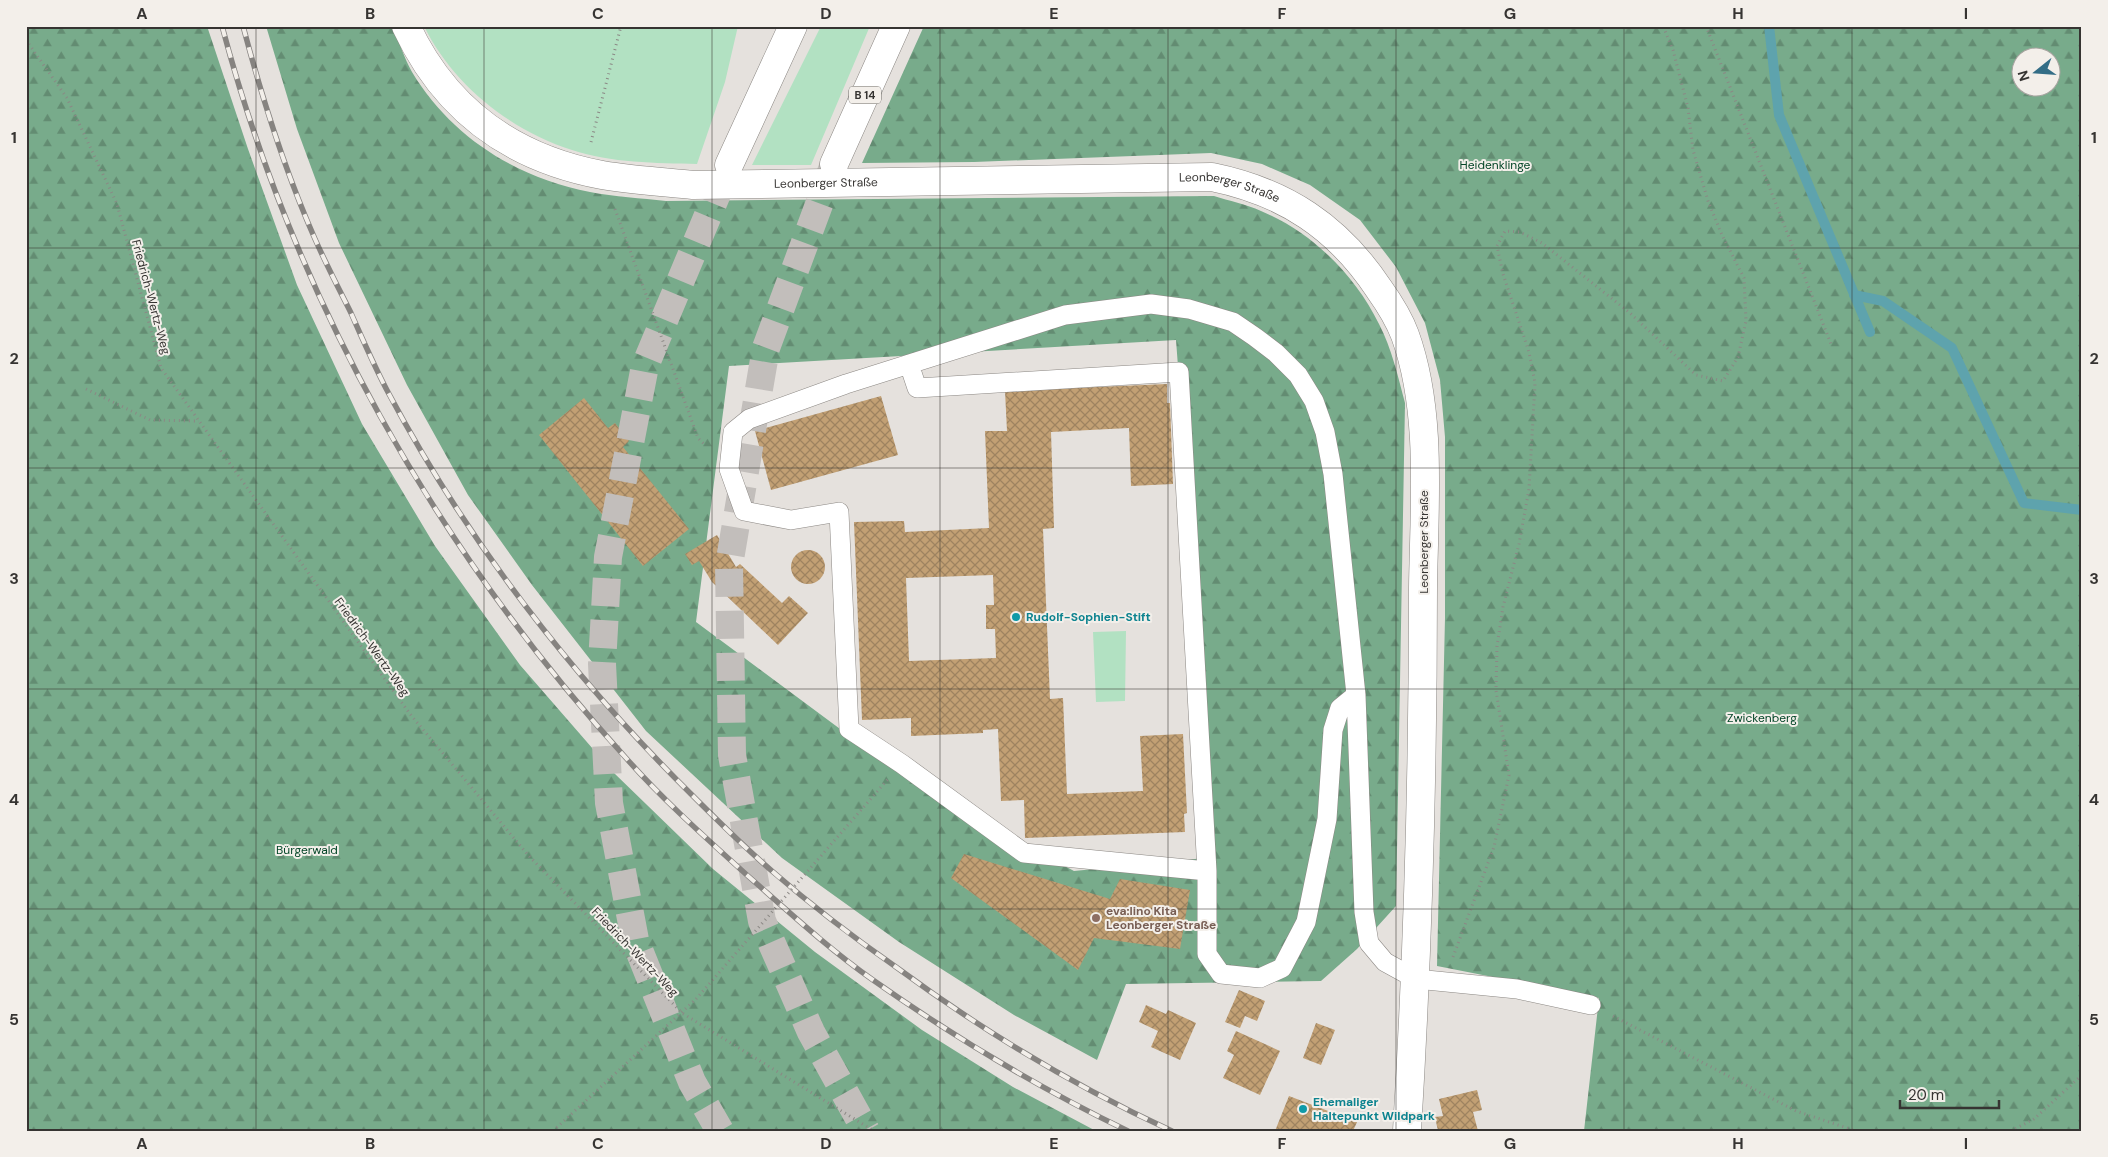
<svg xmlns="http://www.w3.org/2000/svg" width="2108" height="1157" font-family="'DM Sans',sans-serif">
  <defs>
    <pattern id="forest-firs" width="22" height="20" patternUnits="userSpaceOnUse" patternTransform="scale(1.25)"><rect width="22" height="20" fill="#78ab8b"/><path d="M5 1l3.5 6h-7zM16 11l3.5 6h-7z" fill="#638c72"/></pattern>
    <pattern id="building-cross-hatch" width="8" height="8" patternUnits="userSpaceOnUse" patternTransform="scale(1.25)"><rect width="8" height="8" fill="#c2a074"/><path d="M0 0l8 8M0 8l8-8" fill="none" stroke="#9e8360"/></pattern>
  </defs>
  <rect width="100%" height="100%" fill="#e5e1dd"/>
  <!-- grass -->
  <path fill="#b2e1c2" d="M424,26H738L725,82L697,164C656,163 611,163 572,150C511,131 452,84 424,26Z
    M821,26H870L811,165H752Z
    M1126,631L1125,701L1096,702L1093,632Z"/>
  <!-- forest -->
  <path fill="url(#forest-firs)" fill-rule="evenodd" d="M26,26H207L248,149L297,285L362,424L435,546L520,665L613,772L713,869L815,952L922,1030L1013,1087L1096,1131H26Z
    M266,26H393C399,41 404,58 412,72C451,137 517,178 590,192C615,197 641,198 666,201L1214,196C1229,201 1246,204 1261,211C1312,232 1355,275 1379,324C1392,349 1398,377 1405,403L1396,906L1357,949L1321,981L1126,984L1097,1060L1014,1015L899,942L782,858L646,731L532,585L468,495L407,385L339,243L297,129ZM1176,340L1215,857L1074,871L925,792L696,622L729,366Z
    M924,26H2082V1131H1584L1599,998L1437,966L1445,618V437L1440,380L1425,323L1396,267L1360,220L1310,185L1262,164L1211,153L974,162L862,163ZM2020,58H2050V88H2020Z"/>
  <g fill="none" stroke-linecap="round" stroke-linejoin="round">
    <!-- stream -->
    <path stroke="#5ea3ad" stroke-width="10" d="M1769,26L1779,115L1870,332
      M1854,295L1883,301L1952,348L2024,503L2082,510"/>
  </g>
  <!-- building -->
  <path fill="url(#building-cross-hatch)" fill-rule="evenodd" d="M1167,384V403H1170L1173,484L1131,486L1129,428L1051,432L1054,528L1043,529L1050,699L1063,698L1067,794L1143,791L1140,736L1183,734L1187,813L1184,814L1185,832L1025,838L1024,800L1001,801L998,729L983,730V733L911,736V718L862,720L854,522L904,521L905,532L989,528L985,431H1007L1005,391ZM993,575L994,605H986V629H995L996,658L909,661L906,578Z
    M881,396L898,455L771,490L755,431Z
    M584,398L608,428L615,423L629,441L623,447L689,529L643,566L539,435Z
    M717,535L736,567L740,564L782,603L789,596L808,613L778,645L712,582L699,561L692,565L685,554Z
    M791 567a17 17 0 1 1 34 0a17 17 0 1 1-34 0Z
    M964,854L1110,899L1120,879L1190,890L1180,949L1094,938L1078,970L951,878Z
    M1239,990L1265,1001L1257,1021L1245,1016L1240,1028L1225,1022Z
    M1146,1005L1166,1014L1168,1010L1196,1023L1180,1060L1151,1047L1158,1031L1139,1022Z
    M1316,1023L1335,1030L1321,1065L1303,1058Z
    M1236,1031L1280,1051L1260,1095L1223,1078L1234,1055L1227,1051Z
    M1477,1090L1482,1110L1473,1112L1478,1131H1438L1435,1117L1443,1116L1439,1099Z
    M1289,1096L1357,1122L1353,1131H1275Z"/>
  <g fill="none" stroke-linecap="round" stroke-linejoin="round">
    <!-- trunk-tunnel -->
    <path stroke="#c2bebb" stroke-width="28" stroke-dasharray="28 14" stroke-linecap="butt" d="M834,164L766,348L729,565L732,755L762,921L811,1032L866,1131
      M720,1131L692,1082L635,940L609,803L602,664L608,557L645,366L729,165"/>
    <defs>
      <path id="service" d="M909,364L917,388L1179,372L1207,871
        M1356,695L1340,708L1333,730L1327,819L1306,922L1282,968L1260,978L1221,974L1207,954V871L1024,853L902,764L849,729L839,512L791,520L744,511L729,469L733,432L749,419L846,384L1065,315L1151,304L1189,309L1233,322L1255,337L1276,353L1298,375L1314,401L1325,432L1333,474L1356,695L1364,912L1369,943L1385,962L1416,979L1517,989L1591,1005"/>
      <g id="minor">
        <path id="s1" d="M406,26C445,110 512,158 602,175C632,180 663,182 693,185L1212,177C1285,192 1338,227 1379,289C1389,303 1399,319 1405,335C1433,412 1424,507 1423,588C1423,769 1418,950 1407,1131"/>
      </g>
      <path id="trunk" d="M834,164L896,26
        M729,165L793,26"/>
    </defs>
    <!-- service casing -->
    <use href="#service" stroke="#8b8783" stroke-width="20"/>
    <!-- minor casing -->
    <use href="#minor" stroke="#8b8783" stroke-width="29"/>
    <!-- trunk casing -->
    <use href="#trunk" stroke="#8b8783" stroke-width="29"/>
    <!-- path -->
    <path stroke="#8b8885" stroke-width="3" stroke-dasharray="1 4" stroke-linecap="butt" d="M1706,26L1831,344
      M26,40L67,98L117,204L161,368L410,714L528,855L682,1013L874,1131
      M591,142L621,26
      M615,209L698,438L705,445
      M86,389L150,420L199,421
      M1453,957L1494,847L1509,775L1496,690L1497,646L1503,607L1519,544L1529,489L1535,383L1529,352L1503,274L1497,246L1505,231L1520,232L1542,243L1630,313L1696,375L1723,381L1738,357L1746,321L1744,278L1722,235L1708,201L1693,150L1688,108L1673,50L1663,26
      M1613,1016L1796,1111L1856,1131
      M553,1131L696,999
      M2011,1131L2034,1119L2082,1075"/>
    <!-- service -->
    <use href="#service" stroke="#fff" stroke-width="19"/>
    <!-- minor -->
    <use href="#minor" stroke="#fff" stroke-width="28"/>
    <!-- trunk -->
    <use href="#trunk" stroke="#fff" stroke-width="28"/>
    <defs>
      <path id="rail" d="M222,26C294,298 437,550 626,758C663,800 706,838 748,876C789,912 829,949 873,980C954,1037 1039,1088 1128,1131
        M243,26C262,98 285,171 315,239C326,264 339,289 351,313C363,340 375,368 389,394C468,542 572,676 690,793C717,820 743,846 772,871C811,905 853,937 896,967C983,1031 1074,1086 1172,1131"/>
    </defs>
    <!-- rail casing -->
    <use href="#rail" stroke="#868380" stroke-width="5.5"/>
    <!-- rail -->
    <use href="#rail" stroke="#f3efea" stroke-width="4" stroke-dasharray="11" stroke-linecap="butt"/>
    <!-- path-bridge -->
    <path stroke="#8b8885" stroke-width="3" stroke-dasharray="1 4" stroke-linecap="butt" d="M696,999L889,778"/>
  </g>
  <!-- grid -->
  <path fill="none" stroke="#363432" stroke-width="1" stroke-opacity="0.55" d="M256,26V1131M484,26V1131M712,26V1131M940,26V1131M1168,26V1131M1396,26V1131M1624,26V1131M1852,26V1131M26,248H2082M26,468H2082M26,689H2082M26,909H2082"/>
  <!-- markers -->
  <g fill="#0f9aa8" stroke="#f3efea" stroke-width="2">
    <circle cx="1016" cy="617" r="5"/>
    <circle cx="1303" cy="1109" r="5"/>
  </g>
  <circle fill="#8d6e63" stroke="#f3efea" stroke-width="2" cx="1096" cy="918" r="5"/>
  <g text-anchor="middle" stroke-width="4" stroke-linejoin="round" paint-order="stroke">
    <!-- shield labels -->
    <rect fill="#f3efea" stroke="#6f6c69" stroke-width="1" x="849" y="86.5" width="32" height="17" rx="4"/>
    <g font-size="11" font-weight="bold" fill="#363432">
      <text x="865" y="99">B 14</text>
    </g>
    <!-- park labels -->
    <g font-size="12" fill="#044628" stroke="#f3efea">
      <text x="1495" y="169">Heidenklinge</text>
      <text x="1762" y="722">Zwickenberg</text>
      <text x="307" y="854">Bürgerwald</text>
    </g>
    <!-- street labels -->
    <g font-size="12" fill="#363432" stroke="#f3efea">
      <text dy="4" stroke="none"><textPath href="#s1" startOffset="481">Leonberger Straße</textPath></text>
      <text dy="4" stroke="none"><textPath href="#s1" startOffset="886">Leonberger Straße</textPath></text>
      <text transform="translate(151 297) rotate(75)" y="4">Friedrich-Wertz-Weg</text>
      <text transform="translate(1424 542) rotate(-90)" y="4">Leonberger Straße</text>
      <text transform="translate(372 647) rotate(54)" y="4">Friedrich-Wertz-Weg</text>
      <text transform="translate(635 952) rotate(46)" y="4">Friedrich-Wertz-Weg</text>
    </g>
    <!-- culture labels -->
    <g font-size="12" font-weight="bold" fill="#0d838f" stroke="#f3efea" text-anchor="start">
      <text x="1026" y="621">Rudolf-Sophien-Stift</text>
      <text x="1313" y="1106">Ehemaliger<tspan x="1313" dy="14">Haltepunkt Wildpark</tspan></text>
    </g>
    <!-- education labels -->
    <g font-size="12" font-weight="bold" fill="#785e54" stroke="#f3efea" text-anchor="start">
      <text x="1106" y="915">eva:lino Kita<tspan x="1106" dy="14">Leonberger Straße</tspan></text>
    </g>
  </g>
  <!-- border -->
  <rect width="2108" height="1157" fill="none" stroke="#f3efea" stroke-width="55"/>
  <!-- north arrow -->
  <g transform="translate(2036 72) rotate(253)"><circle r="24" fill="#f3efea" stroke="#a7a4a0"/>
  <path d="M0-4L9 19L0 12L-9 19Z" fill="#336d86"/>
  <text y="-8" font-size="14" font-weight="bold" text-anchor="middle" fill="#363432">N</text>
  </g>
  <!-- scale -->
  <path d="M1900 1100v8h99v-8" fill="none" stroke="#363432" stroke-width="2.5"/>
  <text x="1908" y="1100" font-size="15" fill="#363432" stroke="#f3efea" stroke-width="4" paint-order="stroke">20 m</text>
  <rect x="28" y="28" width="2052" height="1102" fill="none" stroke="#363432" stroke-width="2"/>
  <g font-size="16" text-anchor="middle" font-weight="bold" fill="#363432">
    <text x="142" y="19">A</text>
    <text x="370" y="19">B</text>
    <text x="598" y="19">C</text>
    <text x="826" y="19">D</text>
    <text x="1054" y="19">E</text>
    <text x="1282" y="19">F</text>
    <text x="1510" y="19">G</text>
    <text x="1738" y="19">H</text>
    <text x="1966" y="19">I</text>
    <text x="14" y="143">1</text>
    <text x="2094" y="143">1</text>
    <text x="14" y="364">2</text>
    <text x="2094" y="364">2</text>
    <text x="14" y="584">3</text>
    <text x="2094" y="584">3</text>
    <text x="14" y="805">4</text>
    <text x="2094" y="805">4</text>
    <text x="14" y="1025">5</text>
    <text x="2094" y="1025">5</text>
    <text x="142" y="1149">A</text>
    <text x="370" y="1149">B</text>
    <text x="598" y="1149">C</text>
    <text x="826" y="1149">D</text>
    <text x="1054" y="1149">E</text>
    <text x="1282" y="1149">F</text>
    <text x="1510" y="1149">G</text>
    <text x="1738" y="1149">H</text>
    <text x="1966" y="1149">I</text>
  </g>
</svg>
